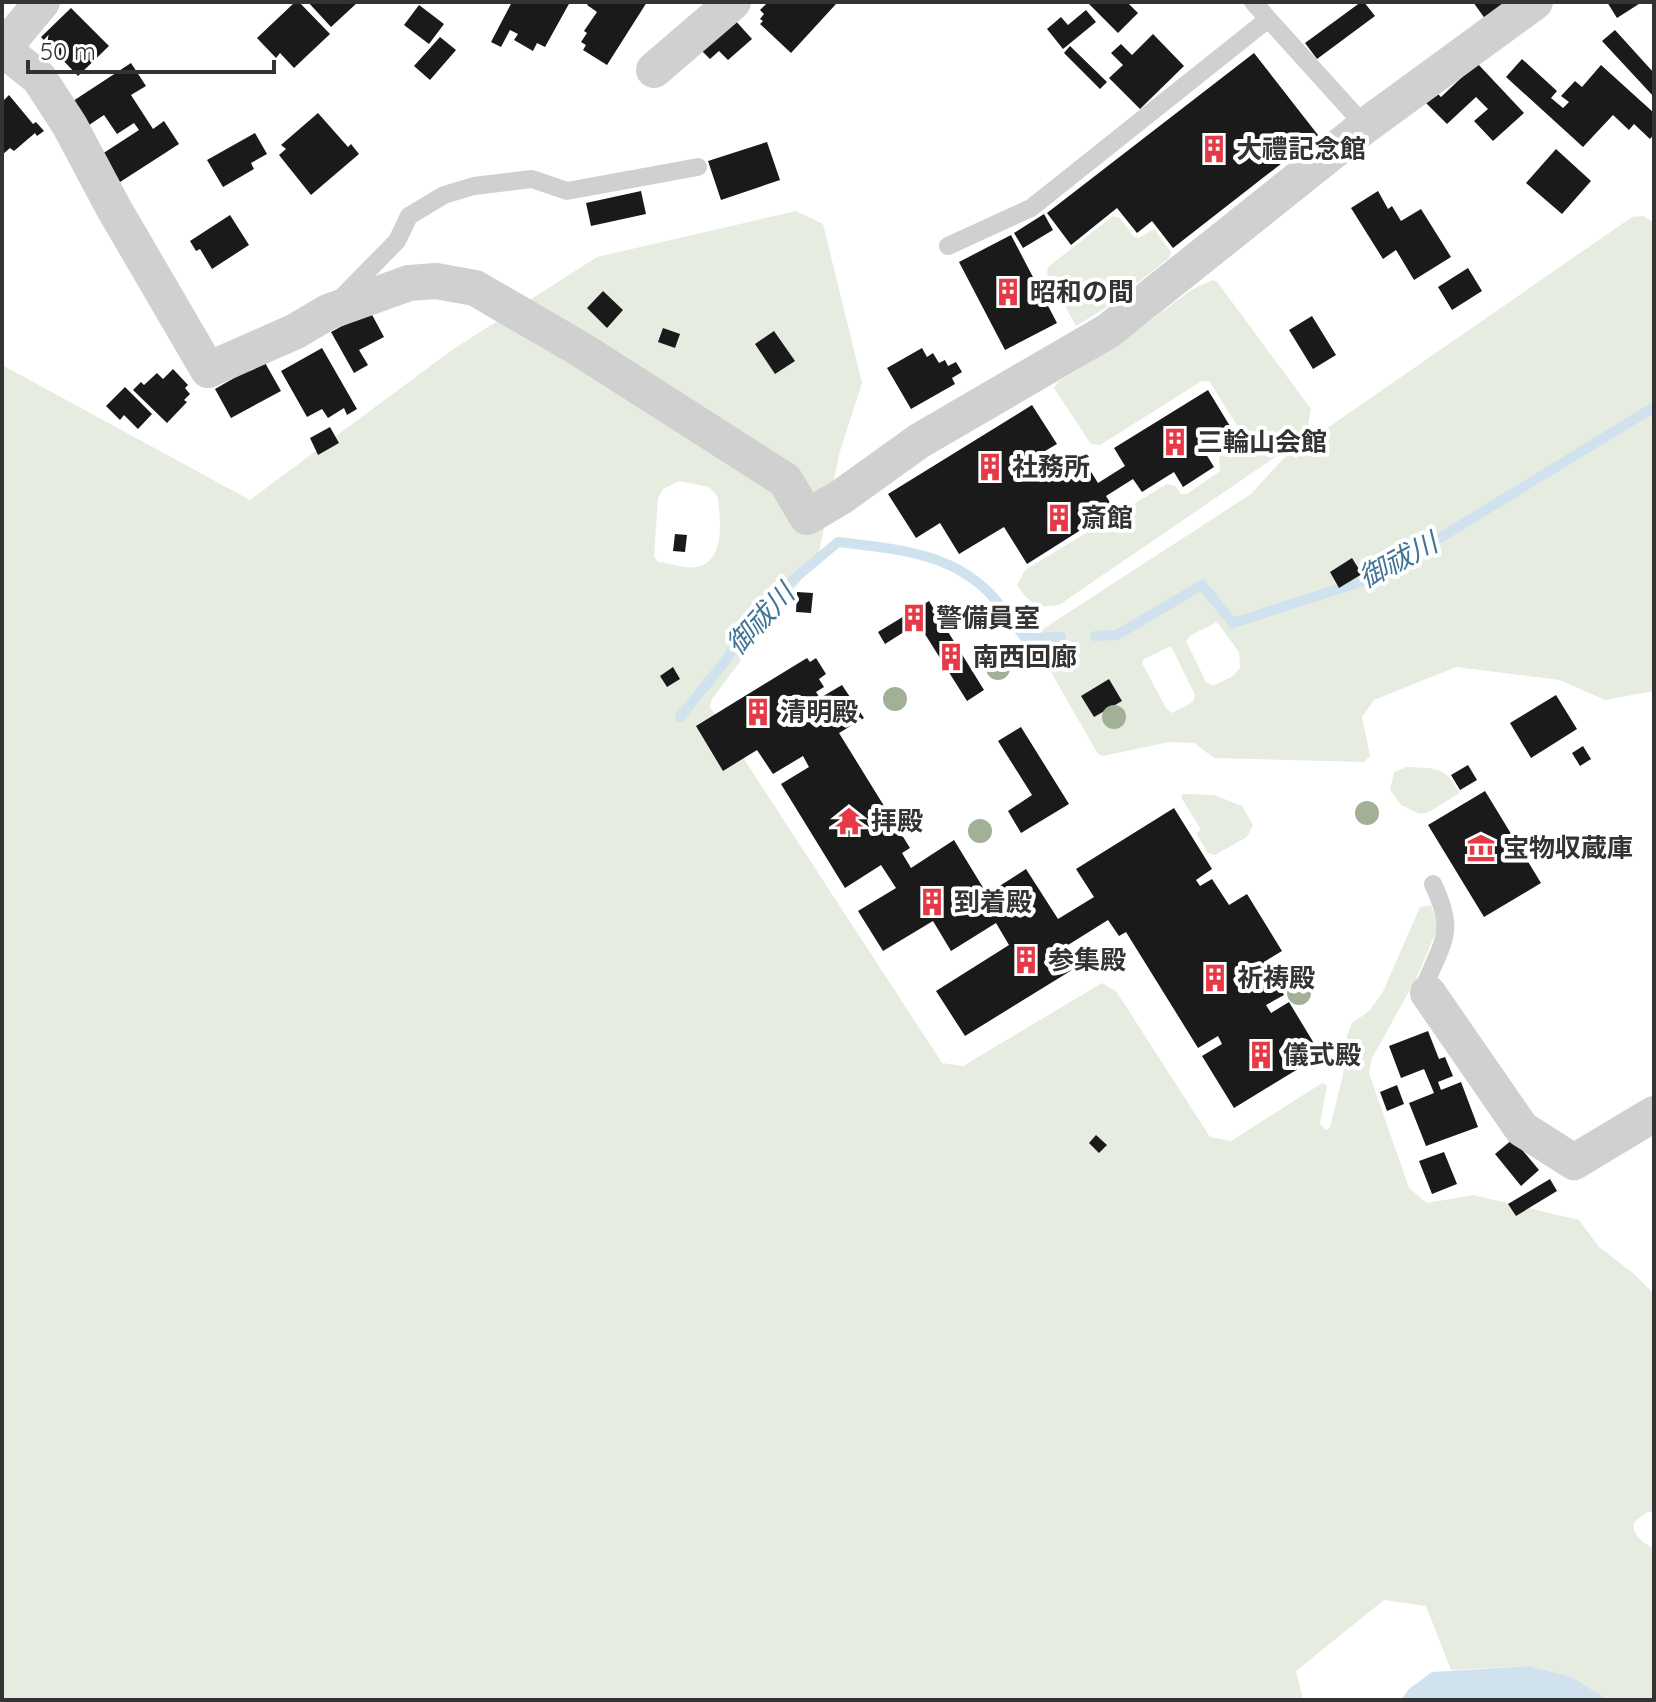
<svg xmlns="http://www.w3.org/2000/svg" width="1656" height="1702" font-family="Quicksand,'Noto Sans JP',sans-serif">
  <rect width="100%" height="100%" fill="#fff"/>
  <!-- green -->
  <path fill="#e6ecdf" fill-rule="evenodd" d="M796,211L823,224L862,383L840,451L818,557L712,699L710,707L942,1063L963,1066L1102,983L1116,991L1210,1137L1231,1141L1322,1083L1327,1085L1320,1124L1326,1130L1330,1128L1343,1075L1347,1036L1352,1023L1368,1012L1382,994L1420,907L1431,905L1438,927L1416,979L1371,1060L1369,1073L1409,1188L1427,1203L1473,1195L1579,1220L1599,1247L1633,1273L1654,1294V1512H1647L1634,1522C1632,1535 1642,1543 1654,1548V1700H1608L1572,1677L1529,1666L1451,1670L1426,1606L1384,1600L1296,1671L1303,1700H2V365L250,500L452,350L597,257ZM679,481L709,487L717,495C721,516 726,563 696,567C685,569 669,563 658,562L654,556L658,498L663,489Z
    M1113,216L1120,218L1134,237L1139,238L1154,229L1171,252L1169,258L1107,307L1076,326L1047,273L1048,267Z
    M1643,216L1654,222V691L1605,700L1560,680L1456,667L1374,700L1362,717L1370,756L1364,762L1214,758L1194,743L1169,742L1103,756L1098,754L1036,646L1043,629L1251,494L1284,458L1632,217ZM1217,622L1239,652L1240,668L1233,676L1213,686L1206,682L1186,641L1191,635ZM1171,646L1195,695L1193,702L1172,713L1166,708L1142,663L1144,659Z
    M1213,280L1218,283L1311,409L1306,436L1059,605L1038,607L1025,596L1017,585L1025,570L1167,484L1175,486L1181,494H1187L1220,471L1219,453L1241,440L1243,435L1209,381H1202L1100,445L1091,444L1054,388L1058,382L1121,343L1191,290Z
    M1407,767C1436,769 1443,765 1459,791L1458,794L1429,812L1420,814L1401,805L1390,790L1394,772Z
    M1183,794L1214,795L1242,806L1253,825L1247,837L1215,855L1208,853L1196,833L1201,830L1181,797Z"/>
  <!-- water -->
  <path fill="#cfe2ee" d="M1529,1666L1572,1677L1608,1700H1401L1409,1689L1432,1672Z"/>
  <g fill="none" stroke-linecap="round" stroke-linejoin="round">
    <!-- stream -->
    <path stroke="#cfe2ee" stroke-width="10" d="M1095,636L1117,635L1202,585L1233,623L1376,577L1654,407
      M680,717L726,660L753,618L788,584L838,542C895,549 953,552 994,598C1005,610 1015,625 1025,638L1061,637"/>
  </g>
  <!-- building -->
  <path fill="#1a1a1a" d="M295,2H299L330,34L294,68L280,53L276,58L257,38Z
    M308,2H358L331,27Z
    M512,2H570L545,47L537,43L533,51L514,40L518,34L510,30L501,47L491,42Z
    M589,2H647L607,65L583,50L586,45L581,42L587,33L584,31L597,12L587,5Z
    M768,2H833L836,4L791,53L760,24L763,21L760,19L764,14L760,10Z
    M1087,2H1127L1138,13L1118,33Z
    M1361,2H1364L1375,16L1317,59L1305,43Z
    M1473,2H1512L1486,20Z
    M1607,2H1642L1617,18Z
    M419,5L444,24L429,44L404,25Z
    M71,8L109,46L78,76L41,37Z
    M1086,10L1096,22L1063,49L1047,29L1061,17L1068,25Z
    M734,19L752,39L728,60L719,51L710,59L700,49Z
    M1615,30L1654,73V97L1602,41Z
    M1153,34L1184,66L1140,109L1109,78L1123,65L1111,53L1121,44L1132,55Z
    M440,37L456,50L430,80L414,66Z
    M1070,46L1107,82L1100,89L1064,53Z
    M1254,53L1318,135L1173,248L1152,221L1137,233L1117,208L1071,245L1047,213Z
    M1522,59L1557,91L1551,98L1563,108L1569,102L1561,96L1575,81L1582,87L1601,65L1654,113V134L1650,139L1634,124L1629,130L1613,115L1583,147L1506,77Z
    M131,63L146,86L131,95L153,129L164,121L179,144L117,184L99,156L139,130L134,123L117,134L104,115L83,129L67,105Z
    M1477,63L1524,113L1493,141L1474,121L1488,109L1476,97L1447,124L1425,102L1436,92L1441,97Z
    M9,95L33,124L36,122L44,131L37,136L35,133L14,151L10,148L2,155V102Z
    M318,113L348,147L351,144L359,154L311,195L279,155L286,149L281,145Z
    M255,133L267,154L251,163L254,169L223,187L207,160Z
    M767,142L780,180L721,200L708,161Z
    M1556,149L1591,181L1562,214L1526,183Z
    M641,191L646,214L591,226L586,203Z
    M1378,191L1388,209L1392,206L1401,221L1421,209L1451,257L1414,280L1396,250L1383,259L1351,208Z
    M1044,214L1053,230L1023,248L1014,233Z
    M230,215L249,245L212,269L200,249L196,251L190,241Z
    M1011,235L1057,323L1005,350L959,262Z
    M1468,268L1482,291L1452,310L1438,287Z
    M603,291L623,310L607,328L587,308Z
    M370,311L384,337L359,350L368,365L354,373L331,332Z
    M1312,316L1336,355L1313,369L1289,330Z
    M663,328L680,334L675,348L658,342Z
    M774,331L795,361L775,374L755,344Z
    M322,348L357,409L347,415L344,408L328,418L322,409L307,417L281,371Z
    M922,348L927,357L933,353L939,363L945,360L948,366L956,362L962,372L952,378L955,384L911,409L887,368Z
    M264,361L281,391L231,418L215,389Z
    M173,369L188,385L185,388L190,394L184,400L187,402L167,423L133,390L141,382L144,385L157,373L163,379Z
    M125,387L152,414L138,429L124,415L120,420L106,406Z
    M1208,390L1236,436L1206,454L1214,467L1183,487L1174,472L1142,492L1133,479L1106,496L1114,509L1027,564L1004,527L959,554L940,523L916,538L888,494L1032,405L1057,444L1040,454L1056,481L1085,462L1098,483L1125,466L1114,448Z
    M330,427L339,443L318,455L310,438Z
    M675,534L687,535L685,552L673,551Z
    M1352,558L1362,574L1339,588L1330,572Z
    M797,592L813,593L811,613L796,612Z
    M929,601L984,690L967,701L918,623L885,644L878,632Z
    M807,658L810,662L816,658L826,674L819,679L824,687L816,692L820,698L842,685L864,718L839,733L910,848L902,853L911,868L954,840L987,894L1026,869L1058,919L1094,897L1076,869L1174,808L1212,869L1196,880L1200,886L1212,879L1229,905L1247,894L1282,951L1264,962L1284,995L1266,1005L1271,1013L1289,1002L1321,1055L1234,1108L1202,1056L1222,1044L1218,1036L1198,1048L1126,932L1119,936L1108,920L1060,950L1072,970L965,1036L936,991L1009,945L996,923L951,951L933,921L883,951L858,911L896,888L881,865L845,888L781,784L809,767L803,756L773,774L757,750L723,771L696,726Z
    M673,667L680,679L667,687L660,676Z
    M1109,679L1122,701L1094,717L1081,696Z
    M1556,695L1577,729L1531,758L1510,723Z
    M1117,709L1123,719L1110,727L1104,716Z
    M1021,727L1069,804L1021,833L1008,811L1032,795L998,741Z
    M1583,746L1591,759L1580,766L1572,753Z
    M1468,765L1477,780L1460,790L1451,775Z
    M1485,791L1541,883L1484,917L1428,825Z
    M1428,1031L1439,1059L1445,1057L1453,1076L1438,1082L1441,1090L1461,1082L1478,1127L1426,1146L1409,1103L1434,1093L1424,1069L1401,1078L1389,1046Z
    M1397,1085L1404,1104L1387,1111L1380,1092Z
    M1096,1135L1107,1145L1099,1153L1089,1143Z
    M1513,1139L1539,1170L1521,1186L1495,1154Z
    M1444,1152L1457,1184L1432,1194L1419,1161Z
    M1550,1179L1557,1191L1516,1216L1508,1204Z"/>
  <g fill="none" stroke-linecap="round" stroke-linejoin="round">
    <!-- service -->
    <path stroke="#d0d0d0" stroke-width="18" d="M1253,2L1365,126
      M948,246L1031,208L1267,20
      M340,299L397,241L409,216L444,195L474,186L532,179L567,191L698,167
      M1428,993L1425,985C1443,940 1456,932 1433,884"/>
    <!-- minor -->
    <path stroke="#d0d0d0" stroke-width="36" d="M3,49L39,78L70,126L113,207L208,370L296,331L328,312L409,283L436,281L475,288L580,349L785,480L807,517L841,497L919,441L1108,331L1365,126L1535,2
      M2,50L42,2
      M654,70L733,2
      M1428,993L1522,1129L1574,1162L1654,1114"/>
  </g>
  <!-- trees -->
  <g fill="#a2b095">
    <circle cx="998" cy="668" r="12"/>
    <circle cx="895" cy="699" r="12"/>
    <circle cx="1114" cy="717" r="12"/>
    <circle cx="1367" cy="813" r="12"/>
    <circle cx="980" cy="831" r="12"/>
    <circle cx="1299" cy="993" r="12"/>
  </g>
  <!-- icons -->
  <defs>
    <symbol id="building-bare" viewBox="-9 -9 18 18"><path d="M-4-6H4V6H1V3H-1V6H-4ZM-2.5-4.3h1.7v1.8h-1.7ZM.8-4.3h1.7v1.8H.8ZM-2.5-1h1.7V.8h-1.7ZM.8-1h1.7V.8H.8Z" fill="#e63946" stroke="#fff" stroke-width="2.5" paint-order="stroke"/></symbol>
    <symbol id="temple-bare" viewBox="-9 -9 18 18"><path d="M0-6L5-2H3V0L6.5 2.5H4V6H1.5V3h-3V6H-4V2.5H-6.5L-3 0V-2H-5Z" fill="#e63946" stroke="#fff" stroke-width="2.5" paint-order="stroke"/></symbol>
    <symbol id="museum-bare" viewBox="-9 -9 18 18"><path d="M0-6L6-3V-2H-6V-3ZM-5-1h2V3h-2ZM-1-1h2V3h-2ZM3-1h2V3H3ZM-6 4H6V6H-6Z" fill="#e63946" stroke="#fff" stroke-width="2.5" paint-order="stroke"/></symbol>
  </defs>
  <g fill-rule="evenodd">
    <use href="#building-bare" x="1194" y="129" width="40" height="40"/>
    <use href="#building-bare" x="988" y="272" width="40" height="40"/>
    <use href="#building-bare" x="1155" y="422" width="40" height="40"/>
    <use href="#building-bare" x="970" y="447" width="40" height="40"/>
    <use href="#building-bare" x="1039" y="498" width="40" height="40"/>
    <use href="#building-bare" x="894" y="598" width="40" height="40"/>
    <use href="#building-bare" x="931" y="637" width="40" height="40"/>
    <use href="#building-bare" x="738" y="692" width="40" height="40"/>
    <use href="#temple-bare" x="829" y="801" width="40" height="40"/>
    <use href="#museum-bare" x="1461" y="828" width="40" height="40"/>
    <use href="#building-bare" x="912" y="882" width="40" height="40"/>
    <use href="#building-bare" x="1006" y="940" width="40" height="40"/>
    <use href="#building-bare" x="1195" y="958" width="40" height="40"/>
    <use href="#building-bare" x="1241" y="1035" width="40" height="40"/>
  </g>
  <g text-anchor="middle" stroke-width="8" stroke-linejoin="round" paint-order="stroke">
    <!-- poi labels -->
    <g font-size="26" font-weight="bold" fill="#333" stroke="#fff" text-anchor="start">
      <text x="1236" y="158">大禮記念館</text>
      <text x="1030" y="301">昭和の間</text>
      <text x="1197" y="451">三輪山会館</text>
      <text x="1012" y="476">社務所</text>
      <text x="1081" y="527">斎館</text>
      <text x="936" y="627">警備員室</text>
      <text x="973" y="666">南西回廊</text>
      <text x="780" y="721">清明殿</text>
      <text x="871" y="830">拝殿</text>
      <text x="1503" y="857">宝物収蔵庫</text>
      <text x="954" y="911">到着殿</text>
      <text x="1048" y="969">参集殿</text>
      <text x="1237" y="987">祈祷殿</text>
      <text x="1283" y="1064">儀式殿</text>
    </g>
    <!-- water labels -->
    <g font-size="28" font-style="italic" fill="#3f7597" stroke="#fff">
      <text transform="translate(1398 560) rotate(-28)" y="10">御祓川</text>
      <text transform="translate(760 619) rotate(-47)" y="10">御祓川</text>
    </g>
  </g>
  <!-- border -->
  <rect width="1656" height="1702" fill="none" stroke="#333333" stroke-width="8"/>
  <!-- scale -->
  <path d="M28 60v12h246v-12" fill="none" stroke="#333333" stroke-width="4"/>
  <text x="40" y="60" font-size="24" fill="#333333" stroke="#ffffff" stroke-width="6" paint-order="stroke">50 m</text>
</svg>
